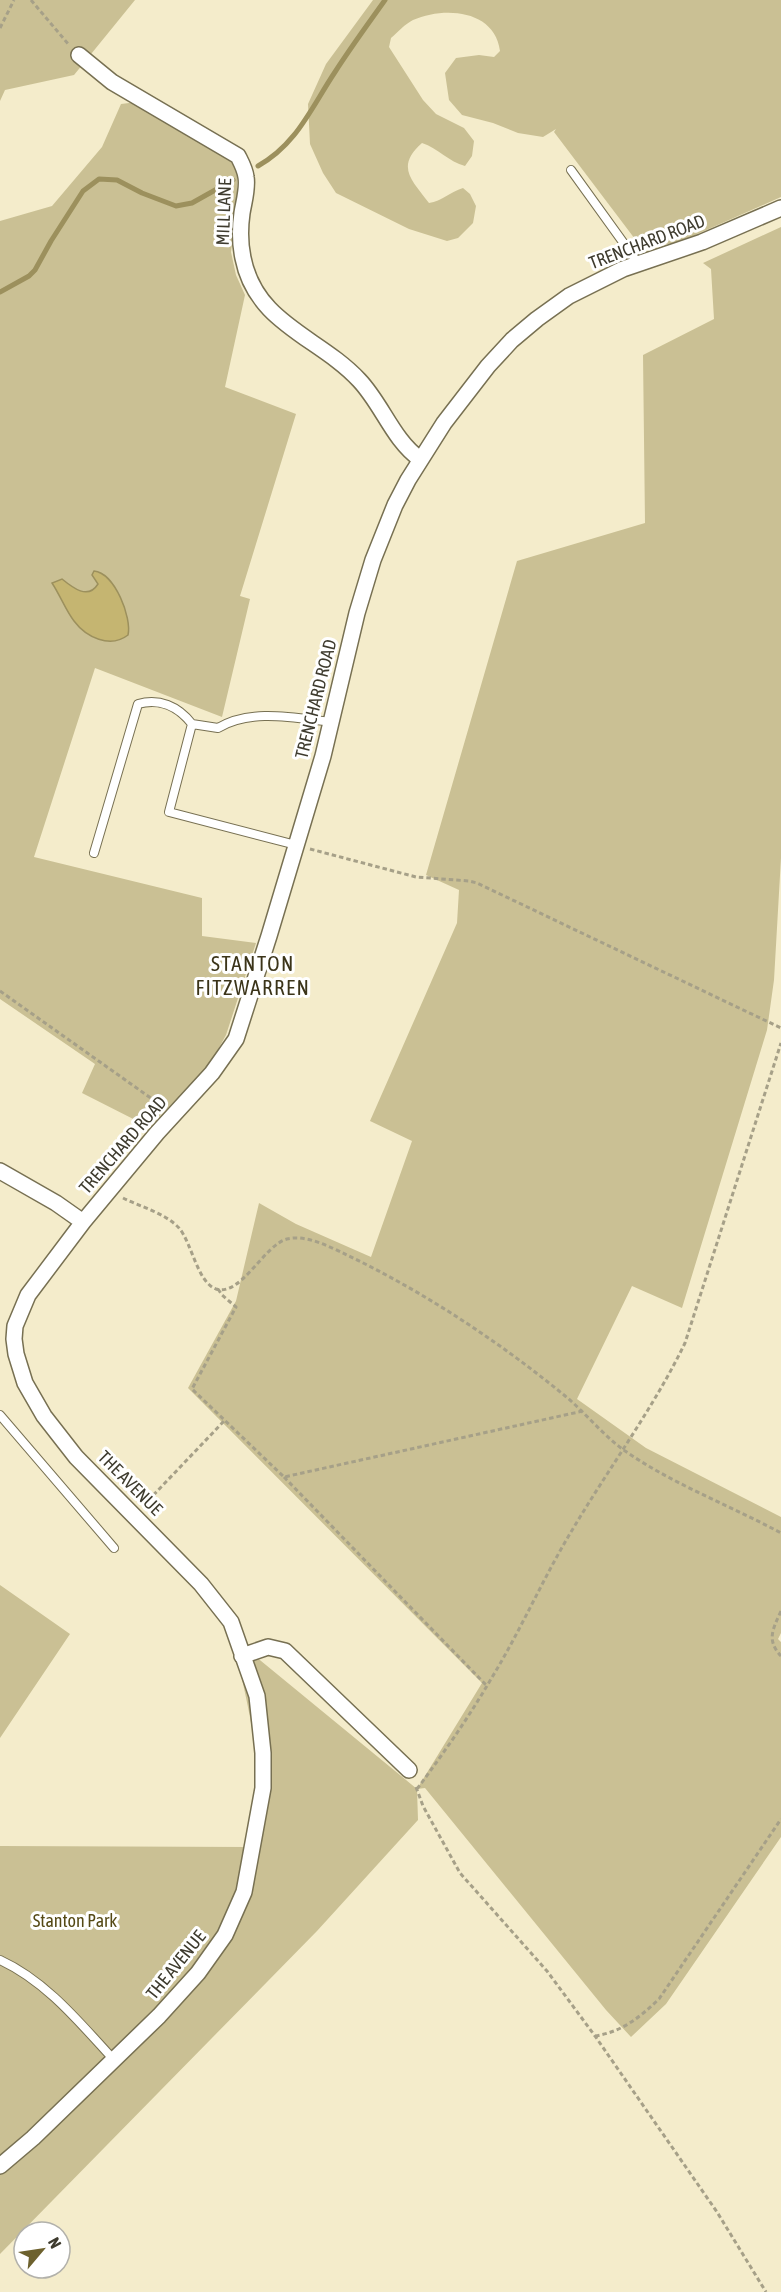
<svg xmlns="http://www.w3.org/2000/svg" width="781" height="2292" font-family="'Asap Condensed',sans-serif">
  <rect width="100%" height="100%" fill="#f4eccb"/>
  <!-- green -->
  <path fill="#cac094" d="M0,0H135L74,75L5,90L0,101Z
    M373,0H781V197L677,243L641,247L554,132L556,129L543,137L518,133L493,123L462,115L449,100L445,73L456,58L479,55L494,57L500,51C495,10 445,6 413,20C405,24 398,32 391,38L389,47L423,100L436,114L464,128L474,141L472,156L465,166C449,162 438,148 422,143C395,167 412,180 429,203C442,201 450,192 463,188L470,194L476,206L473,223L458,238L447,241L409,229L336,193L323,173L310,144L308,104L326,64Z
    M145,101L215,139L237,169V208L231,252L236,275L245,295L225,387L296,414L240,596L250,599L222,717L95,668L34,857L202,898V936L256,943L226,1035L209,1066L149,1127L82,1093L95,1064L0,999V221L52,206L102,147L121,104Z
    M781,227V858L774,980L767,1030L682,1308L632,1286L577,1399L646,1448L781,1517V1633L778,1639L781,1642V1837L666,2004L631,2037L606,2010L425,1788L417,1789L418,1820L317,1931L0,2254V1846L248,1847C253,1815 258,1783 255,1751C252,1720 244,1690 238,1660L255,1656L417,1789L482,1683L188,1388L236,1301L259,1203L296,1224L371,1257L412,1141L370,1121L457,923L459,890L426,875L517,561L645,523L643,355L714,319L711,269L703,263Z
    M0,1585L70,1634L0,1738Z"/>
  <!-- water -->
  <path fill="#c5b571" stroke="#9c905d" stroke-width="1.5" d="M94,571C115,573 132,618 128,635C110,649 86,637 74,621C66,611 60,595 52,583L62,579C73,588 88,600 98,584L92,575Z"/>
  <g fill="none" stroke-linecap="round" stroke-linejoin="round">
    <!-- stream -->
    <path stroke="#9c905d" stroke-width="5" d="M258,166C297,144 311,108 335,72C351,47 368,24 385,0
      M0,292L29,276L35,270L51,241L83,191L99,179L117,180L142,193L176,206L192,203L233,180"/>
    <defs>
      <path id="service" d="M571,170L638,263
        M296,845L169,812L192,724L218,728C251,708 295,718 332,722
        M94,853L138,704C159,698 178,706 192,724
        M0,1415L114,1548
        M0,1960C46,1981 80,2023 114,2060"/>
      <path id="minor" d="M79,55L112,82L238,156C241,162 245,169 246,177C248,188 244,201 242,213C240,227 240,244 243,258C256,324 319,337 359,380C382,404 393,440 420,459
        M0,1171L56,1203L83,1222
        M242,1656L268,1647L285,1651L409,1770
        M0,2166L33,2138L159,2016L198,1973L225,1935L244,1892L263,1788V1753L257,1696L231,1622L201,1584L76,1457L44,1416L25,1383L16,1354L14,1339L15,1326L28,1295L83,1222L157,1133L212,1073L236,1039L269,936L323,756L357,613L373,560L395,505L408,480L444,423L488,366L512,340L537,319L569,296L623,269L702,242L781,208"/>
    </defs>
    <!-- service casing -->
    <use href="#service" stroke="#777052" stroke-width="10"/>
    <!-- minor casing -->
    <use href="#minor" stroke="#777052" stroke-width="18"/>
    <!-- path -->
    <path stroke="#a6a088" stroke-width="3" stroke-dasharray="4.5 3" stroke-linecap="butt" d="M31,0L69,45
      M0,28L14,0
      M310,849L416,877L469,881L477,883L781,1028
      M0,991L162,1106
      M123,1198C141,1207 165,1213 179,1228C192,1243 197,1282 216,1289C241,1297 264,1245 287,1239C306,1234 330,1247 347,1255C424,1292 498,1341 564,1395C586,1413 604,1437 628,1453C675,1485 731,1506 781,1533
      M218,1289L222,1295L236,1307L192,1389L284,1477L583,1411
      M284,1477L487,1686
      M143,1506L225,1420
      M781,1611C773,1629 766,1640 781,1656
      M416,1787L423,1806L460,1873L547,1971L595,2036L717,2212L766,2292
      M417,1789C443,1754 469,1717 491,1679C521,1630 544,1576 574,1527C611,1465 654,1407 685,1343L781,1043
      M595,2036C622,2032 640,2017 659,1999L781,1819"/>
    <!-- service -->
    <use href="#service" stroke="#fff" stroke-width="8"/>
    <!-- minor -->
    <use href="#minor" stroke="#fff" stroke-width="15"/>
  </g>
  <g text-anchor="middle" stroke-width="6" stroke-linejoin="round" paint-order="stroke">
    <!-- street labels -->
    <g font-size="18" fill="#3e3b2e" stroke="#fff">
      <text transform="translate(224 212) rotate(-88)" y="6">MILL LANE</text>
      <text transform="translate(647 242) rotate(-21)" y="6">TRENCHARD ROAD</text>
      <text transform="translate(316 699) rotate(-76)" y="6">TRENCHARD ROAD</text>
      <text transform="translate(123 1145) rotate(-49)" y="6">TRENCHARD ROAD</text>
      <text transform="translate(130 1483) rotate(45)" y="6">THE AVENUE</text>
      <text transform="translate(176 1965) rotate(-51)" y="6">THE AVENUE</text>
    </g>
    <!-- park labels -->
    <g font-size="18" fill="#554915" stroke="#fff">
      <text x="75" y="1927">Stanton Park</text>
    </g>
    <!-- quarter labels -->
    <g font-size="21" letter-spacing="1.5" fill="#3b3419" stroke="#fff">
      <text x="253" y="971">STANTON<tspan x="253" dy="24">FITZWARREN</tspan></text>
    </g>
  </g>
  <!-- north arrow -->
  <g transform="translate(42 2250) rotate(61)"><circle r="28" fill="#ffffff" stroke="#b2b1ab" stroke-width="1.5"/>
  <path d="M0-4.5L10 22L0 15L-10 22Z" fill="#6d612e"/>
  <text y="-9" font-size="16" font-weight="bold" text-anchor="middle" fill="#3e3b2e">N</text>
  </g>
</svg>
